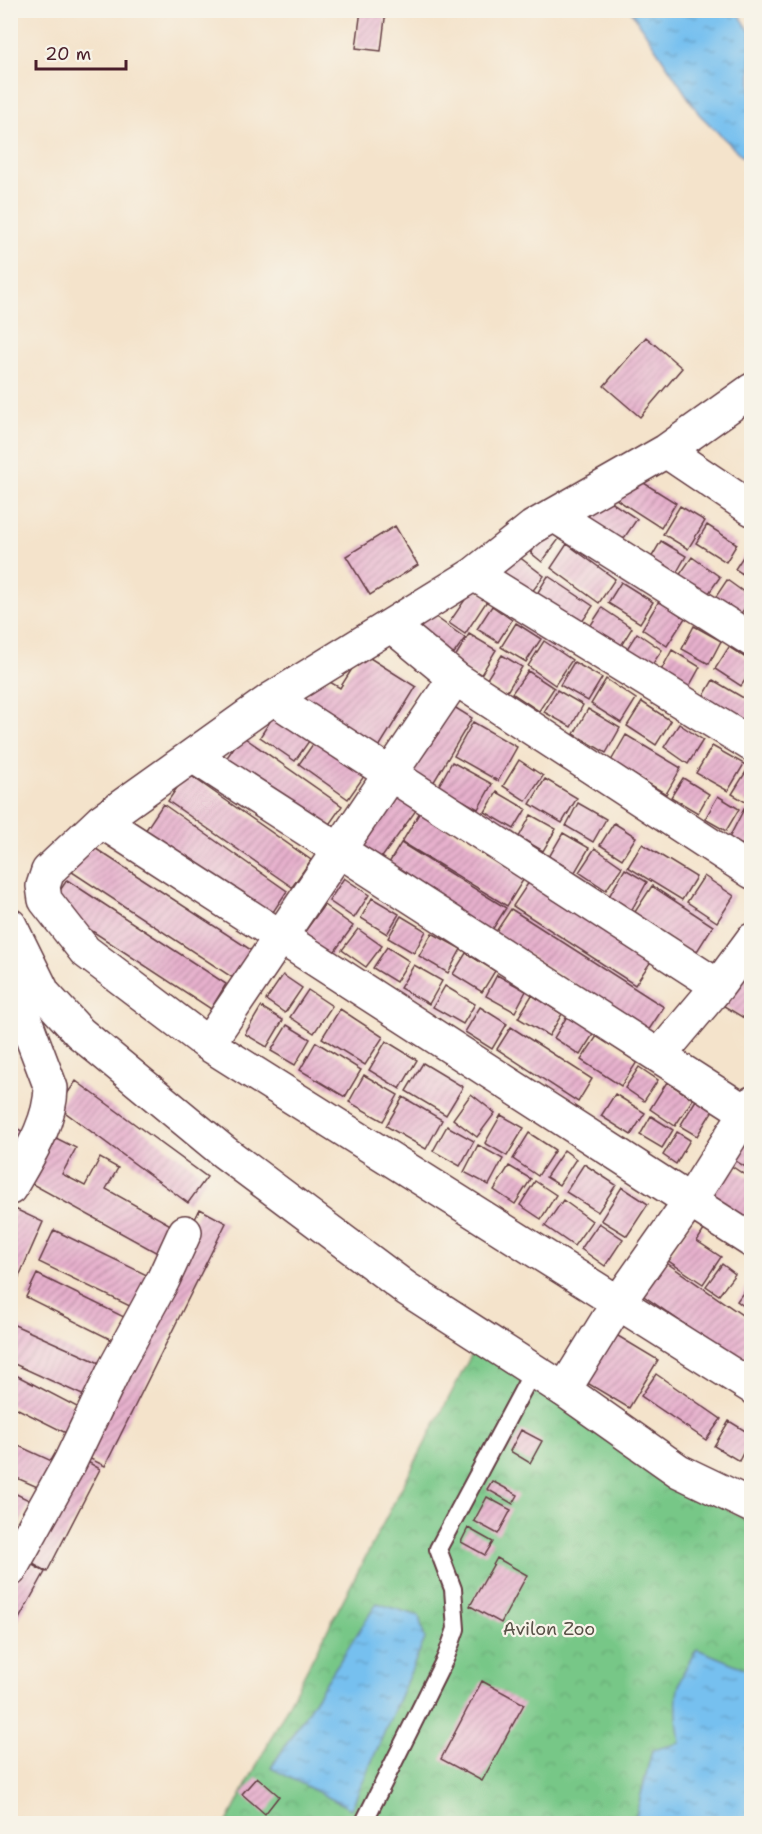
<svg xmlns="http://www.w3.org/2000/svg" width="762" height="1834" font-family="'Shantell Sans',sans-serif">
  <defs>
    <pattern id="park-crowns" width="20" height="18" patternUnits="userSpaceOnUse" patternTransform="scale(1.5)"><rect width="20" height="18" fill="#77c787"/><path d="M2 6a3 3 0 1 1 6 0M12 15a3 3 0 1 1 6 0" fill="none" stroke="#68aa75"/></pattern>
    <pattern id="water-ripples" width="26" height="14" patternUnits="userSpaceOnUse" patternTransform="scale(1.5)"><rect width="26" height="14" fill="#76c0ef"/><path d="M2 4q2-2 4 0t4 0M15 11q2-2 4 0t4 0" fill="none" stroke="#639bc2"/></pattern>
    <pattern id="building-hatch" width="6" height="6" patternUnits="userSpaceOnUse" patternTransform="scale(1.5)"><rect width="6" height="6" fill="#e7b1cd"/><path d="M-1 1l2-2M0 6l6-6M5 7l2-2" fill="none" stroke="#bd8fa7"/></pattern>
  </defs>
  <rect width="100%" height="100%" fill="#f7f3e8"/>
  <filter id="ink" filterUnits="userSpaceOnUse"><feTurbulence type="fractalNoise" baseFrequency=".0167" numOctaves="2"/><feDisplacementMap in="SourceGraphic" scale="12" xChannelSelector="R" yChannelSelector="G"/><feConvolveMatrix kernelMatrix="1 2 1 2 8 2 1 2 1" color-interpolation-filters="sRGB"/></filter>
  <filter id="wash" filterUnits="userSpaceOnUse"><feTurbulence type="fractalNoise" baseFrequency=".008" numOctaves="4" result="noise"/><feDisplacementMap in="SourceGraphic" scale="24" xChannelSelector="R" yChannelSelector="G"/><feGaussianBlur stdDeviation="1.35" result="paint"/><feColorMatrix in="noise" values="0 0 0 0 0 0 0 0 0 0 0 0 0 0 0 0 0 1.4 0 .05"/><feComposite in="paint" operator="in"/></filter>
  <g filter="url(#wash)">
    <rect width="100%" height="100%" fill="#f4e3cb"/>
    <!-- park -->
    <path fill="url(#park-crowns)" stroke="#607359" stroke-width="1.5" d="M478,1342L668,1474L751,1523V1823L226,1824Z"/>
    <!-- water -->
    <path fill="url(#water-ripples)" stroke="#60708d" stroke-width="1.5" d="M631,11H737L751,33V165L699,114Z
      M377,1603L419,1616L425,1639L351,1809L271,1768Z
      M697,1649L751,1671V1823H634L652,1750L680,1743C674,1702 673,1684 697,1649Z"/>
    <g id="blocks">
      <!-- building -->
      <path fill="url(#building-hatch)" d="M361,10H386L381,51L356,48Z
        M646,337L682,368L640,417L604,386Z
        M631,475L676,503L661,528L616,499Z
        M602,496L637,519L620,544L585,521Z
        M680,506L705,521L688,549L663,534Z
        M707,525L737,544L726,562L696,543Z
        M395,526L418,565L370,595L346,556Z
        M547,530L559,539L542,562L531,553Z
        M661,541L686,556L670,584L644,570Z
        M567,544L615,579L599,603L551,568Z
        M510,550L544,576L528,597L494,571Z
        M746,552L752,556V580L735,569Z
        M692,557L720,577L702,603L674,583Z
        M548,576L593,606L577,629L533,600Z
        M727,580L752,598L735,622L711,604Z
        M621,582L653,602L640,623L608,603Z
        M473,588L489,598L465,634L449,623Z
        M659,601L685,618L667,646L642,629Z
        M492,606L512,620L498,642L477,629Z
        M423,608L465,638L450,659L407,630Z
        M602,608L632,628L614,657L583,637Z
        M516,623L541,639L526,662L501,647Z
        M694,626L721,641L709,664L682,649Z
        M637,633L662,650L646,674L621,658Z
        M469,634L496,650L479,678L452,662Z
        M544,641L572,660L555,685L528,666Z
        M729,647L752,662V670L741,686L715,669Z
        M672,650L700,667L685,694L657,678Z
        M362,653L416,687L376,752L299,705L318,675L340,688Z
        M502,655L522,667L505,695L485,682Z
        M574,662L602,678L588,701L560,685Z
        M528,671L554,688L539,711L512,693Z
        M606,679L636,699L621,723L591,704Z
        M713,680L752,703V723L744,736L696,709Z
        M557,690L583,705L571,727L544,712Z
        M446,702L472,718L432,785L406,769Z
        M642,702L671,721L656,745L627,726Z
        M278,709L314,734L295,761L260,737Z
        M588,709L620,728L606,753L574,734Z
        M473,722L517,747L498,781L454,756Z
        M679,724L703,740L688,764L664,747Z
        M626,735L681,768L666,794L611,761Z
        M242,736L342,806L323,833L223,763Z
        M318,737L367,772L348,799L299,764Z
        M712,746L744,764L728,791L696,773Z
        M519,760L543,776L526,801L503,786Z
        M452,762L492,784L478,809L438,787Z
        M752,762V806L732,794Z
        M187,773L311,860L292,887L168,801Z
        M683,778L709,794L698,813L671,797Z
        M545,779L577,798L562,823L530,804Z
        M397,784L422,802L375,867L350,849Z
        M497,792L526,809L514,829L485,812Z
        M718,796L739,809L726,831L705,819Z
        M578,803L606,819L593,842L566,826Z
        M163,804L287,891L269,918L145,831Z
        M744,809L752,813V850L729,838Z
        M420,812L525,877L507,906L402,842Z
        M531,815L556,829L543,851L519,837Z
        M614,823L636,837L622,859L600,845Z
        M563,833L589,848L575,872L549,857Z
        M401,843L506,908L487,938L383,873Z
        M642,844L696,877L682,900L628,867Z
        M90,845L251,950L233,978L72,872Z
        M595,848L622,867L606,890L579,872Z
        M625,869L647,882L631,911L608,898Z
        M537,870L652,960L635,985L513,906Z
        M704,876L734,896L717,922L687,902Z
        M344,878L369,895L354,918L329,901Z
        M67,880L226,984L211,1009L51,904Z
        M652,886L713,926L694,956L633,915Z
        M372,898L399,914L387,934L361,918Z
        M324,905L353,926L330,958L301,937Z
        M511,909L664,1007L648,1031L495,933Z
        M401,916L426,931L414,953L388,938Z
        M358,929L382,946L366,967L342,950Z
        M432,933L461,949L448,973L419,956Z
        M387,947L409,961L396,982L373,968Z
        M466,953L495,971L482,992L453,974Z
        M752,960V1023L724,1006Z
        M414,965L442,981L429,1004L400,988Z
        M283,975L302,988L285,1013L266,1000Z
        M497,975L526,991L515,1012L486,996Z
        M445,986L475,1004L463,1024L433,1007Z
        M308,990L332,1006L314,1033L290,1017Z
        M532,995L562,1014L549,1036L518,1018Z
        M261,1007L283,1020L267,1047L245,1034Z
        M480,1007L507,1024L492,1049L465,1032Z
        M572,1008L599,1025L580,1055L554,1038Z
        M340,1009L383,1037L365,1065L322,1038Z
        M287,1025L310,1039L295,1065L271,1051Z
        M511,1027L592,1079L578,1102L497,1049Z
        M597,1036L637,1062L621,1086L581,1060Z
        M386,1041L417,1060L400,1089L369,1070Z
        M316,1042L361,1070L345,1097L300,1070Z
        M423,1063L463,1087L446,1115L406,1091Z
        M639,1067L658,1080L644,1101L625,1088Z
        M364,1075L398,1095L383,1121L349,1102Z
        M76,1081L207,1177L188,1203L58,1107Z
        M667,1082L693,1099L675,1126L650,1109Z
        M471,1094L495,1113L477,1137L453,1119Z
        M615,1094L645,1113L631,1135L601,1116Z
        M403,1097L442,1120L426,1149L386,1126Z
        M696,1100L713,1110L697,1136L680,1126Z
        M501,1115L524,1128L507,1156L485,1143Z
        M651,1116L673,1130L662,1148L640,1135Z
        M10,1125L24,1132L10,1159Z
        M447,1126L474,1141L460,1166L433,1151Z
        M677,1132L690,1140L676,1164L663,1155Z
        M529,1133L555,1150L538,1176L513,1159Z
        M50,1135L76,1148L62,1174L85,1186L100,1158L118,1168L106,1189L176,1228L161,1255L25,1180Z
        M749,1136L752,1137V1171L734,1160Z
        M478,1145L503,1159L489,1185L464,1172Z
        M564,1150L576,1159L559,1185L546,1177Z
        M727,1163L752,1180V1228L705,1196Z
        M584,1164L616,1185L598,1212L566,1192Z
        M509,1166L531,1179L515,1204L494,1190Z
        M535,1181L556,1195L541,1219L520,1205Z
        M622,1187L648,1204L627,1236L601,1220Z
        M563,1200L592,1221L574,1246L545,1226Z
        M15,1209L43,1222L14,1288L10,1286V1220Z
        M200,1209L226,1223L105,1466L78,1453Z
        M692,1222L704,1230L697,1241L721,1257L703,1284L667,1260Z
        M599,1223L623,1239L605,1266L581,1249Z
        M54,1230L155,1279L140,1311L39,1262Z
        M661,1259L752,1322V1371L638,1292Z
        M722,1264L735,1274L719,1295L706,1286Z
        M37,1274L126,1318L114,1341L26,1297Z
        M752,1280V1312L737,1301Z
        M10,1323L106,1366L91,1399L10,1362Z
        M608,1330L658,1360L629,1408L579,1378Z
        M10,1372L81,1409L68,1434L10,1405Z
        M656,1374L721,1419L706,1440L641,1396Z
        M729,1421L752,1435L739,1461L714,1446Z
        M521,1430L542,1441L530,1463L510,1451Z
        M10,1442L54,1462L42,1489L10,1475Z
        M79,1457L100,1469L47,1572L26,1560Z
        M492,1481L518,1495L513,1504L487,1489Z
        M10,1491L31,1501L19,1524L10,1520Z
        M487,1497L511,1510L498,1534L474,1521Z
        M468,1528L493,1542L485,1555L461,1542Z
        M20,1558L45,1572L10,1635V1576Z
        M497,1558L527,1575L501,1623L470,1606Z
        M482,1681L524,1704L482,1781L441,1759Z
        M257,1777L279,1796L265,1814L242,1794Z"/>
    </g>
  </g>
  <g filter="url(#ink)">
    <use href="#blocks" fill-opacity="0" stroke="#643c43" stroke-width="1.5"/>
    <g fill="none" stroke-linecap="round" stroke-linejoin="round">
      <defs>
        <path id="service" d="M365,1820L446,1657L456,1629L453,1589L438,1549L533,1371"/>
        <path id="minor" d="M752,390L666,451L533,527L474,574L273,698L101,821L48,871L43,886L45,900L85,951L208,1044L752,1387
          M666,451L752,509
          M554,515L752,640
          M474,574L752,745
          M392,626L455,678L752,872
          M273,698L718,986
          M193,756L752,1116
          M101,821L752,1241
          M10,980L51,1088C50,1125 28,1156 10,1188
          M208,1044L455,678
          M659,1056L718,986L752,940
          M564,1390L618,1303L690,1201L752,1103
          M10,1570L70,1462L115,1368L163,1280L185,1232"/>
        <path id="tertiary" d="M10,925L44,994L80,1033L224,1152L407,1289L564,1390L679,1471L752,1506"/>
      </defs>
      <!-- service casing -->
      <use href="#service" stroke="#643c43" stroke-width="20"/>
      <!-- minor casing -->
      <use href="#minor" stroke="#643c43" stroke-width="36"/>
      <!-- tertiary casing -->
      <use href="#tertiary" stroke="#643c43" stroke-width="36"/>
      <!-- service -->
      <use href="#service" stroke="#fff" stroke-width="16"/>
      <!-- minor -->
      <use href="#minor" stroke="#fff" stroke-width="33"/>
      <!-- tertiary -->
      <use href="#tertiary" stroke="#fff" stroke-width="33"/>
    </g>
  </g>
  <g text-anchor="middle" stroke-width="4.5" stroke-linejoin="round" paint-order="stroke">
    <!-- park labels -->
    <g font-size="18" fill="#585147" stroke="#f7f3e8">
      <text x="549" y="1635">Avilon Zoo</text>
    </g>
  </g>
  <!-- margin -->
  <rect width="762" height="1834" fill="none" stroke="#f7f3e8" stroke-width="36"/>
  <!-- scale -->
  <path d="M36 60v9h90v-9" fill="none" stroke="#4a1f2b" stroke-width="3"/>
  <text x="45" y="60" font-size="18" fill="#4a1f2b" stroke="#f7f3e8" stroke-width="4.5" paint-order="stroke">20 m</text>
</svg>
